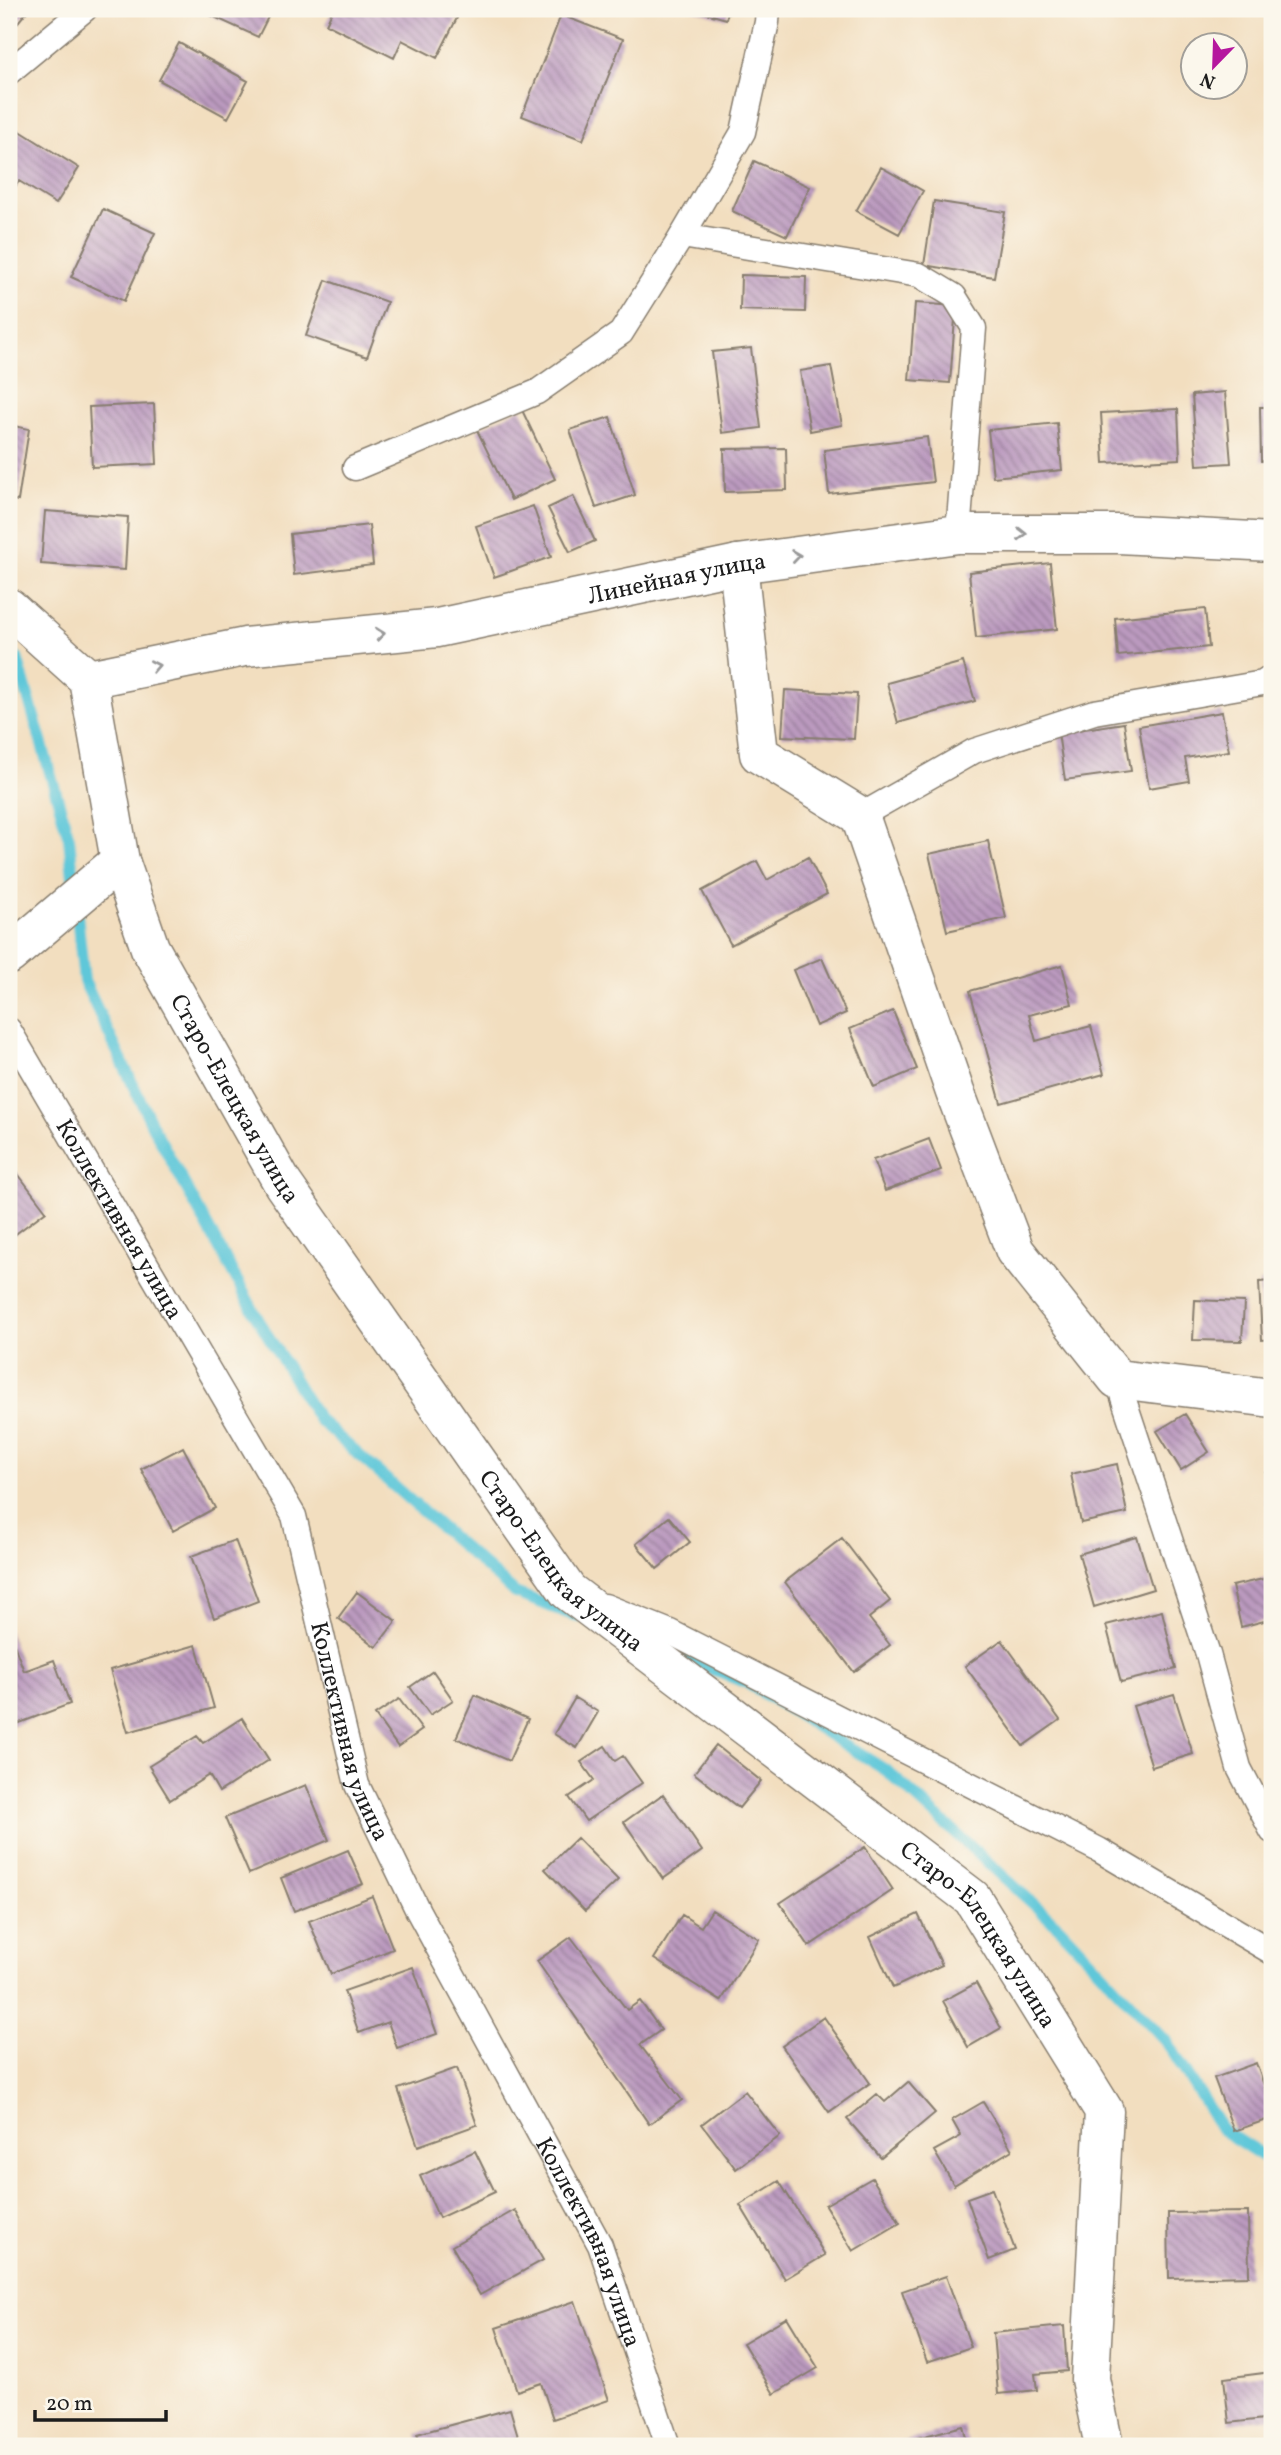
<svg xmlns="http://www.w3.org/2000/svg" width="1281" height="2455" font-family="Vollkorn,serif">
  <defs>
    <pattern id="building-back-hatch" width="6" height="6" patternUnits="userSpaceOnUse" patternTransform="scale(1.75)"><rect width="6" height="6" fill="#bb9abf"/><path d="M-1 5l2 2M0 0l6 6M5-1l2 2" fill="none" stroke="#977d9a"/></pattern>
  </defs>
  <rect width="100%" height="100%" fill="#fbf7ec"/>
  <filter id="ink" filterUnits="userSpaceOnUse"><feTurbulence type="fractalNoise" baseFrequency=".0143" numOctaves="2"/><feDisplacementMap in="SourceGraphic" scale="14" xChannelSelector="R" yChannelSelector="G"/><feConvolveMatrix kernelMatrix="1 2 1 2 8 2 1 2 1" color-interpolation-filters="sRGB"/></filter>
  <filter id="wash" filterUnits="userSpaceOnUse"><feTurbulence type="fractalNoise" baseFrequency=".00686" numOctaves="4" result="noise"/><feDisplacementMap in="SourceGraphic" scale="28" xChannelSelector="R" yChannelSelector="G"/><feGaussianBlur stdDeviation="1.57" result="paint"/><feColorMatrix in="noise" values="0 0 0 0 0 0 0 0 0 0 0 0 0 0 0 0 0 1.4 0 .05"/><feComposite in="paint" operator="in"/></filter>
  <g filter="url(#wash)">
    <rect width="100%" height="100%" fill="#f2debf"/>
    <g fill="none" stroke-linecap="round" stroke-linejoin="round">
      <!-- stream -->
      <path stroke="#5ec7d9" stroke-width="12" d="M9,651L17,658L69,838L84,981L152,1125L258,1319L318,1419L515,1593L578,1617
        M680,1657L747,1683L887,1771L1061,1929L1166,2041L1222,2130L1272,2162"/>
    </g>
    <g id="blocks">
      <!-- building -->
      <path fill="url(#building-back-hatch)" d="M9,9H29L9,33Z
        M197,9H272L258,37Z
        M333,9H438L457,18L437,58L402,40L394,58L326,24Z
        M692,9H729L726,19Z
        M561,15L623,39L583,140L522,116Z
        M179,43L248,81L228,118L159,80Z
        M9,124L79,168L56,204L19,181L9,196Z
        M754,161L810,187L787,236L732,211Z
        M881,167L923,191L899,234L856,211Z
        M934,201L1005,212L994,277L924,265Z
        M103,209L155,233L124,301L71,277Z
        M741,275L806,277L805,312L740,310Z
        M326,280L387,302L367,357L306,336Z
        M915,303L956,306L950,383L909,380Z
        M751,348L761,428L722,433L712,352Z
        M831,366L842,425L810,431L800,371Z
        M1225,392L1231,463L1197,465L1192,395Z
        M154,404L157,464L92,467L89,407Z
        M1260,407H1272V461H1261Z
        M521,408L555,479L511,500L477,430Z
        M1178,409L1180,459L1104,463L1101,413Z
        M610,417L635,495L596,508L570,430Z
        M1057,423L1062,470L993,477L988,430Z
        M9,425L29,429L18,501L9,499Z
        M927,437L933,482L829,494L824,450Z
        M786,448L787,490L725,492L724,449Z
        M573,496L595,541L570,552L548,508Z
        M533,506L551,557L494,577L476,526Z
        M45,511L128,517L125,570L41,564Z
        M369,525L373,565L294,575L290,534Z
        M1050,563L1057,629L976,638L969,572Z
        M1205,609L1209,647L1118,656L1115,618Z
        M963,662L975,701L898,723L887,683Z
        M785,690L857,694L854,739L782,736Z
        M1222,712L1229,751L1185,758L1189,781L1149,788L1139,726Z
        M1124,723L1131,771L1065,780L1058,733Z
        M988,841L1006,918L947,931L929,854Z
        M808,857L827,894L731,945L702,891L757,861L767,880Z
        M822,958L846,1013L816,1026L793,970Z
        M1062,965L1072,1004L1029,1015L1036,1041L1091,1026L1104,1074L1001,1103L970,991Z
        M893,1011L917,1069L874,1087L850,1029Z
        M929,1139L941,1170L885,1191L873,1160Z
        M9,1162L46,1211L9,1239Z
        M1272,1281V1339L1262,1340L1259,1282Z
        M1195,1300L1244,1302L1242,1341L1193,1340Z
        M1185,1414L1209,1452L1181,1470L1157,1431Z
        M183,1447L215,1508L173,1531L141,1469Z
        M1117,1464L1127,1513L1081,1523L1071,1474Z
        M1266,1473H1272V1503H1265Z
        M669,1517L690,1542L657,1569L636,1544Z
        M1137,1537L1153,1589L1094,1607L1079,1554Z
        M842,1538L890,1601L869,1618L890,1645L854,1672L785,1582Z
        M235,1540L258,1601L214,1618L191,1556Z
        M1272,1577V1619L1241,1627L1232,1586Z
        M357,1592L396,1621L376,1647L338,1618Z
        M1162,1611L1176,1669L1121,1682L1106,1625Z
        M9,1631L24,1671L54,1660L70,1704L9,1727Z
        M1002,1640L1060,1720L1023,1746L965,1666Z
        M196,1645L214,1708L128,1732L110,1670Z
        M433,1671L453,1700L430,1715L410,1687Z
        M1174,1694L1193,1754L1152,1767L1133,1706Z
        M475,1695L528,1719L509,1761L456,1738Z
        M575,1698L598,1712L577,1748L554,1734Z
        M399,1699L422,1730L398,1747L375,1715Z
        M242,1718L269,1760L219,1792L209,1775L170,1800L149,1766L197,1736L203,1743Z
        M716,1745L761,1781L739,1808L694,1773Z
        M605,1746L615,1761L623,1756L642,1783L586,1821L569,1797L594,1780L581,1762Z
        M306,1785L329,1840L249,1874L225,1818Z
        M663,1794L702,1851L663,1879L624,1822Z
        M577,1838L618,1880L585,1911L545,1869Z
        M865,1847L893,1890L809,1946L780,1903Z
        M348,1850L363,1884L294,1911L281,1878Z
        M372,1896L393,1949L331,1974L309,1921Z
        M712,1910L759,1939L721,2001L654,1959L682,1915L701,1927Z
        M918,1914L942,1965L893,1988L870,1937Z
        M571,1937L627,2010L640,2001L661,2030L640,2045L682,2100L649,2124L537,1961Z
        M413,1967L437,2034L397,2048L388,2022L359,2033L344,1991Z
        M976,1983L1001,2028L968,2047L943,2001Z
        M824,2017L870,2083L829,2112L782,2046Z
        M1256,2063L1272,2108V2118L1234,2131L1214,2078Z
        M457,2068L477,2125L418,2146L398,2089Z
        M908,2082L935,2113L881,2158L847,2119L877,2094L885,2102Z
        M745,2091L780,2136L736,2169L702,2124Z
        M983,2102L1012,2150L954,2185L934,2151L961,2136L952,2120Z
        M475,2151L495,2192L439,2218L420,2176Z
        M872,2178L900,2223L853,2251L825,2205Z
        M779,2181L825,2255L785,2279L740,2205Z
        M992,2189L1015,2250L989,2260L967,2198Z
        M515,2210L543,2260L480,2295L452,2246Z
        M1248,2212L1249,2276L1169,2278L1168,2213Z
        M946,2276L971,2347L927,2362L902,2291Z
        M575,2301L609,2400L553,2419L541,2383L517,2391L496,2328Z
        M787,2317L818,2368L774,2394L743,2343Z
        M1064,2326L1067,2371L1035,2374L1037,2390L998,2394L993,2333Z
        M1272,2372V2418L1229,2423L1224,2378Z
        M510,2409L521,2446H421L417,2434Z
        M963,2426L968,2446H890V2445Z"/>
    </g>
  </g>
  <g filter="url(#ink)">
    <use href="#blocks" fill-opacity="0" stroke="#877d6e" stroke-width="2"/>
    <g fill="none" stroke-linecap="round" stroke-linejoin="round">
      <defs>
        <g id="service">
          <path d="M9,72L85,9"/>
          <path d="M682,236L919,275L954,296L974,328L958,534"/>
          <path d="M355,468L537,392L621,333L682,236L743,132L767,22L768,9"/>
          <path d="M860,816L974,751L1094,712L1263,683L1272,677"/>
          <path id="s1" d="M9,1030L294,1516L357,1785L418,1911L600,2245L668,2446"/>
          <path d="M1117,1379L1208,1654L1239,1768L1272,1831"/>
          <path d="M605,1606L670,1632L1099,1850L1272,1952"/>
        </g>
        <g id="minor">
          <path d="M738,564L759,754L860,816L955,1092L1015,1251L1117,1379L1272,1398"/>
          <path id="s2" d="M9,608L88,679L120,861L150,948L283,1184L568,1591L972,1898L1104,2111L1090,2379L1104,2446"/>
          <path id="s3" d="M88,679L245,647L437,628L738,564L958,534H1119L1272,542"/>
          <path d="M9,955L120,861"/>
        </g>
      </defs>
      <!-- service casing -->
      <use href="#service" stroke="#877d6e" stroke-width="27"/>
      <!-- minor casing -->
      <use href="#minor" stroke="#877d6e" stroke-width="41"/>
      <!-- service -->
      <use href="#service" stroke="#fff" stroke-width="24"/>
      <!-- minor -->
      <use href="#minor" stroke="#fff" stroke-width="38"/>
    </g>
    <!-- one-way arrows -->
    <defs><path id="oneway-chevron" d="M-2-3.5L2.5 0L-2 3.5" fill="none" stroke-width="1.6" stroke-linecap="round" stroke-linejoin="round" transform="scale(1.75)"/></defs>
    <g stroke="#999">
      <use href="#oneway-chevron" transform="translate(1022 534)"/>
      <use href="#oneway-chevron" transform="translate(796 556) rotate(-8)"/>
      <use href="#oneway-chevron" transform="translate(380 634) rotate(-6)"/>
      <use href="#oneway-chevron" transform="translate(155 666) rotate(-11)"/>
    </g>
  </g>
  <g text-anchor="middle" stroke-width="6" stroke-linejoin="round" paint-order="stroke">
    <!-- street labels -->
    <g font-size="24" fill="#1c1c1c" stroke="#fbf7ec">
      <text dy="8" stroke="none"><textPath href="#s3" startOffset="598">Линейная улица</textPath></text>
      <text dy="8" stroke="none"><textPath href="#s2" startOffset="556">Старо-Елецкая улица</textPath></text>
      <text dy="8" stroke="none"><textPath href="#s1" startOffset="219">Коллективная улица</textPath></text>
      <text dy="8" stroke="none"><textPath href="#s2" startOffset="1124">Старо-Елецкая улица</textPath></text>
      <text dy="8" stroke="none"><textPath href="#s1" startOffset="786">Коллективная улица</textPath></text>
      <text dy="8" stroke="none"><textPath href="#s2" startOffset="1690">Старо-Елецкая улица</textPath></text>
      <text dy="8" stroke="none"><textPath href="#s1" startOffset="1353">Коллективная улица</textPath></text>
    </g>
  </g>
  <!-- margin -->
  <rect width="1281" height="2455" fill="none" stroke="#fbf7ec" stroke-width="35"/>
  <!-- north arrow -->
  <g transform="translate(1214 66) rotate(203)"><circle r="33" fill="#fbf7ec" stroke="#a29f99" stroke-width="2"/>
  <path d="M0-5L12 26L0 18L-12 26Z" fill="#b5179e"/>
  <text y="-10" font-size="19" font-weight="bold" text-anchor="middle" fill="#1c1c1c">N</text>
  </g>
  <!-- scale -->
  <path d="M35 2410v10h131v-10" fill="none" stroke="#1c1c1c" stroke-width="3.5"/>
  <text x="46" y="2410" font-size="21" fill="#1c1c1c" stroke="#fbf7ec" stroke-width="5" paint-order="stroke">20 m</text>
</svg>
